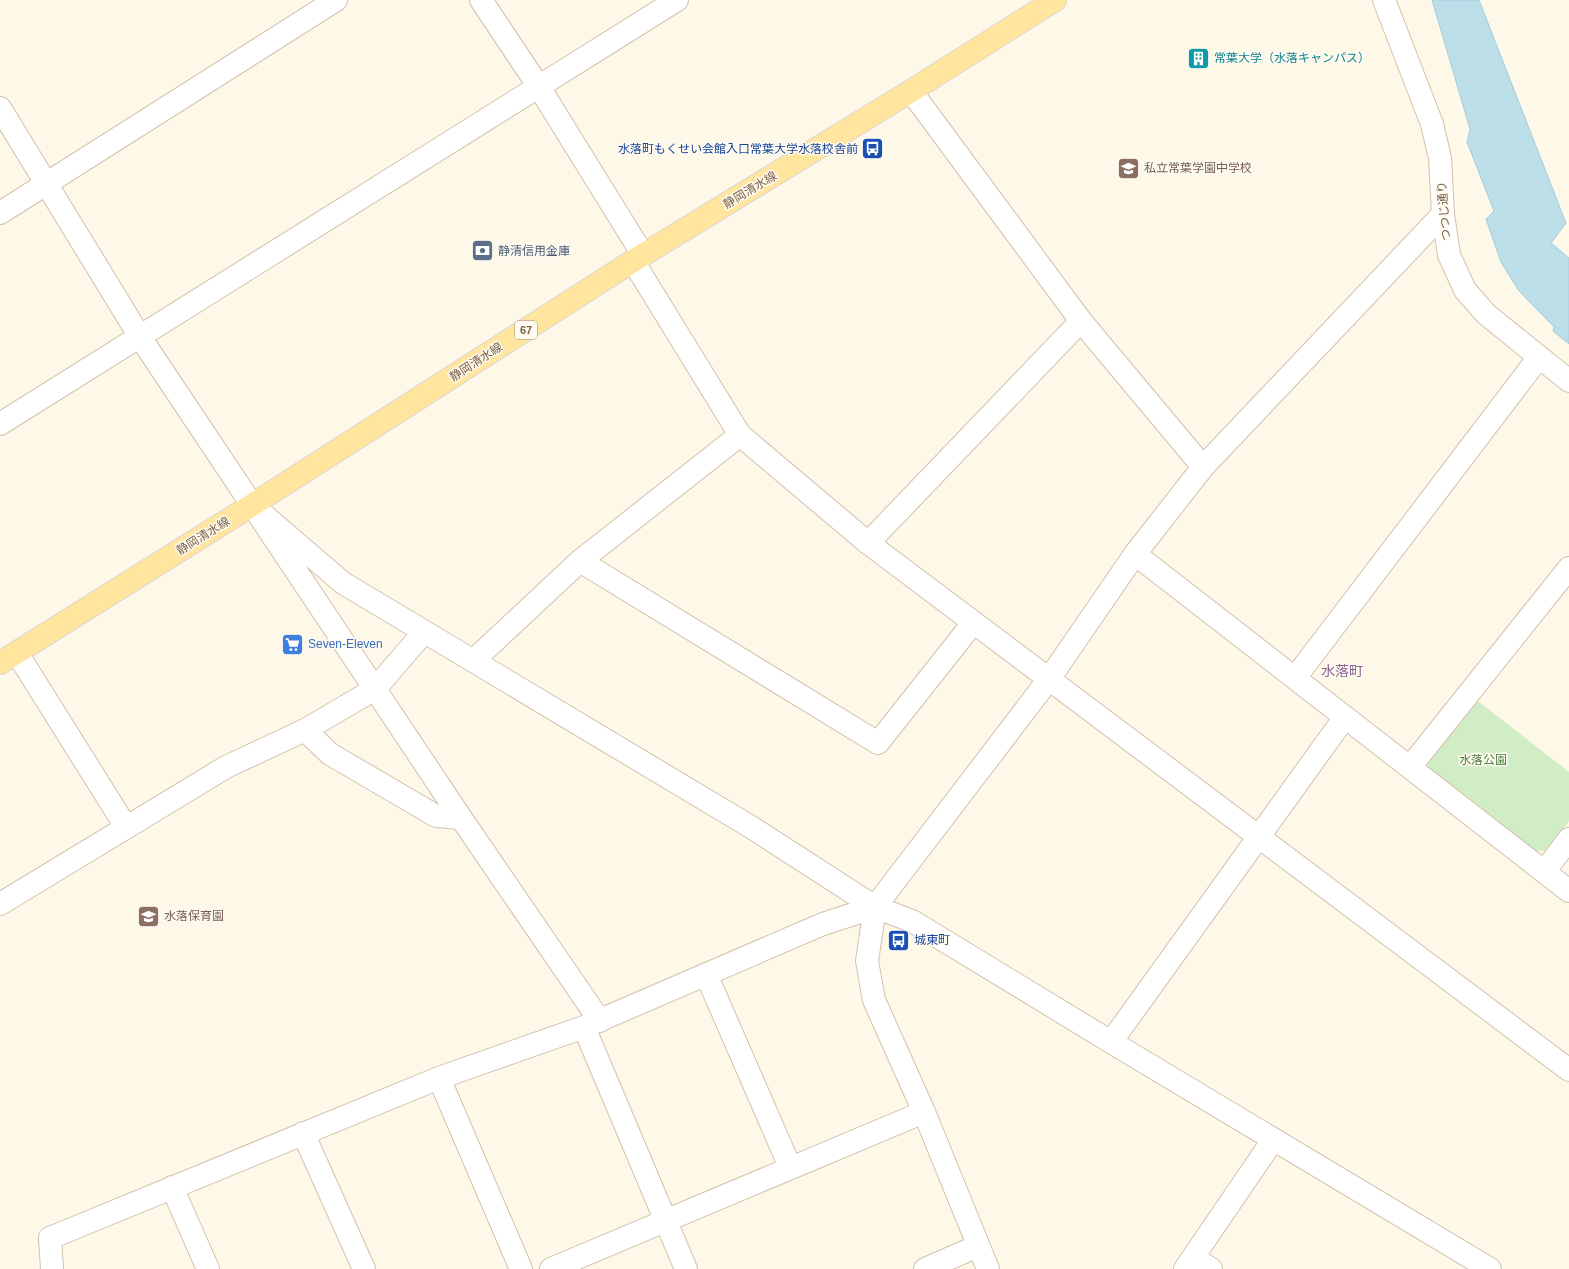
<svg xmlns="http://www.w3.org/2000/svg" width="1569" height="1269" font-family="Arial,'Noto Sans JP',sans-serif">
  <rect width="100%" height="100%" fill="#fef8e9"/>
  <!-- green -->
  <path fill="#d1edc5" d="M1474,698L1569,772V821L1545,851H1531L1428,771V757Z"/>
  <!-- water -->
  <path fill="#bbdee9" stroke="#a1cddc" d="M1432,0H1479L1566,223L1551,243L1569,258V344L1553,331L1554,327L1519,291L1501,262L1486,219L1494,211L1467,142L1470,129Z"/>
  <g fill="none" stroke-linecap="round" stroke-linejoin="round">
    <defs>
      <path id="minor" d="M481,0L539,87L643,255
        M911,91L1081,321L1203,467
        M0,108L140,337L461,818L600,1021
        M0,213L336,0
        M633,261L740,435L868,543L1569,1070
        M0,424L677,0
        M252,505L343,583L751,827L875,907L912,921L1111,1042L1490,1269
        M868,543L1081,321
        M1135,554L1569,891
        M580,561L878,743L973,623
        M17,653L126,827
        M473,661L580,561L740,435
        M1295,678L1539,357
        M305,730L330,754L436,816L461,818
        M1410,767L1569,568
        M1544,872L1569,839
        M0,904L226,767L305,730L375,689L424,632
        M706,974L790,1167
        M584,1027L686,1269
        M1111,1042L1345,717
        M439,1078L521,1269
        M303,1133L364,1269
        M172,1187L208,1269
        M1193,1258L1211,1269
        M52,1269L50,1238L439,1078L584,1027L823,924L875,907
        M551,1269L924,1112
        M925,1269L978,1246
        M988,1269L924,1112L874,1000L867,961L875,907L1049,679L1135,554L1203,467L1443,214
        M1185,1269L1273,1140"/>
      <path id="secondary" d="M1384,0L1432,124L1440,158L1443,214L1449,255L1465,290L1486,314L1569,381"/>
      <path id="primary" d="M0,663L252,505L633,261L911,91L1055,0"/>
    </defs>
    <!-- minor casing -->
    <use href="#minor" stroke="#d2c1ad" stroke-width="24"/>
    <!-- secondary casing -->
    <use href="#secondary" stroke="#d5c2aa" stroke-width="24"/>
    <!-- primary casing -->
    <use href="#primary" stroke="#ddd6d0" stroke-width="24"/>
    <!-- minor -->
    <use href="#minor" stroke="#fff" stroke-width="22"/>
    <!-- secondary -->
    <use href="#secondary" stroke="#fff" stroke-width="22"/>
    <!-- primary -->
    <use href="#primary" stroke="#ffe59e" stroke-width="22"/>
  </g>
  <!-- icons -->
  <defs>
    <symbol id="building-square" viewBox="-11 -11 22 22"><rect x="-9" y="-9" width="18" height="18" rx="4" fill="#0f9aa8" stroke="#fffbf0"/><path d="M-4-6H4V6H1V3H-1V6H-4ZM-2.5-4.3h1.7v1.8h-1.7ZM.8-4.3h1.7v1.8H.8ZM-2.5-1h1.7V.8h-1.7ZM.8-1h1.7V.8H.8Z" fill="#fff"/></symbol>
    <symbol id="bus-square" viewBox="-11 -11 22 22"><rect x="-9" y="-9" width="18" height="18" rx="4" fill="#1a4fb4" stroke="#fffbf0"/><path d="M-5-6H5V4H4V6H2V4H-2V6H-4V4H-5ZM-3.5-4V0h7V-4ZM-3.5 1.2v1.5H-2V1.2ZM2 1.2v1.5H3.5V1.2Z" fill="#fff"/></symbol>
    <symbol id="school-square" viewBox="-11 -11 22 22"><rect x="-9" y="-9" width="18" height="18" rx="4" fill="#8d6e63" stroke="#fffbf0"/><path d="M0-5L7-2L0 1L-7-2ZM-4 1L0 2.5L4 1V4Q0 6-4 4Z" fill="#fff"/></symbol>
    <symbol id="bank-square" viewBox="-11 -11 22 22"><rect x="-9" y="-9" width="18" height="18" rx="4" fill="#5c6f8a" stroke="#fffbf0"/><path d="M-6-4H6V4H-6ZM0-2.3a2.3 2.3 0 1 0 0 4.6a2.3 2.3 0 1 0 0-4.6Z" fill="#fff"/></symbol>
    <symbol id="supermarket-square" viewBox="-11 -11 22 22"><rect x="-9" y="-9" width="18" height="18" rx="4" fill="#3f7fe0" stroke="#fffbf0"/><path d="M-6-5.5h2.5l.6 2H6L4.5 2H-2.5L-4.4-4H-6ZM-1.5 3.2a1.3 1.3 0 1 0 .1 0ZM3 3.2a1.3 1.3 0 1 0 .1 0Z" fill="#fff"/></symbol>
  </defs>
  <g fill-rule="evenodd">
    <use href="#building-square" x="1186" y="46" width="25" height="25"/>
    <use href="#bus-square" x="860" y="136" width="25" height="25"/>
    <use href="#school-square" x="1116" y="156" width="25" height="25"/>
    <use href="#bank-square" x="470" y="238" width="25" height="25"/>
    <use href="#supermarket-square" x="280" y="632" width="25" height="25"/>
    <use href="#school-square" x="136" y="904" width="25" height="25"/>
    <use href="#bus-square" x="886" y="928" width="25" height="25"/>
  </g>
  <g text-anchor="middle" stroke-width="3" stroke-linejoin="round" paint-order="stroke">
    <!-- shield labels -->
    <rect fill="#fffbf0" stroke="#a38e7c" stroke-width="1" x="515" y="321" width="22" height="18" rx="3"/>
    <g font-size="11" font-weight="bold" fill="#7b604a">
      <text x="526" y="334">67</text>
    </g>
    <!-- culture labels -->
    <g font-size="12" fill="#0d838f" stroke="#fffbf0" text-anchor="start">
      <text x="1214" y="62">常葉大学（水落キャンパス）</text>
    </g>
    <!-- transit labels -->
    <g font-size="12" fill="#164399" stroke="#fffbf0" text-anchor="end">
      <text x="858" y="153">水落町もくせい会館入口常葉大学水落校舎前</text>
      <text x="914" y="944" text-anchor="start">城東町</text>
    </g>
    <!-- education labels -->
    <g font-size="12" fill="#785e54" stroke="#fffbf0" text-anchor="start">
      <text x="1144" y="172">私立常葉学園中学校</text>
      <text x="164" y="920">水落保育園</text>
    </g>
    <!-- street labels -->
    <g font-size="12" fill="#7b604a" stroke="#fffbf0">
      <text transform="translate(750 190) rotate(-31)" y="4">静岡清水線</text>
      <text transform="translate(1444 211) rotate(-95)" y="4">つつじ通り</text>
      <text transform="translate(476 362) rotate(-33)" y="4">静岡清水線</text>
      <text transform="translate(203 536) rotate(-32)" y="4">静岡清水線</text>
    </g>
    <!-- service labels -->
    <g font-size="12" fill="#4e5e75" stroke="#fffbf0" text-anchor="start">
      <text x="498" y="255">静清信用金庫</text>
    </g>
    <!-- shop labels -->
    <g font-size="12" fill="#366cbe" stroke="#fffbf0" text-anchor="start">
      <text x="308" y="648">Seven-Eleven</text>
    </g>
    <!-- park labels -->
    <g font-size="12" fill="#4a7b3e" stroke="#fffbf0">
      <text x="1483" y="764">水落公園</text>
    </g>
    <!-- quarter labels -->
    <g font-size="14" fill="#8b6296" stroke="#fffbf0">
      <text x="1342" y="676">水落町</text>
    </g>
  </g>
</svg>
